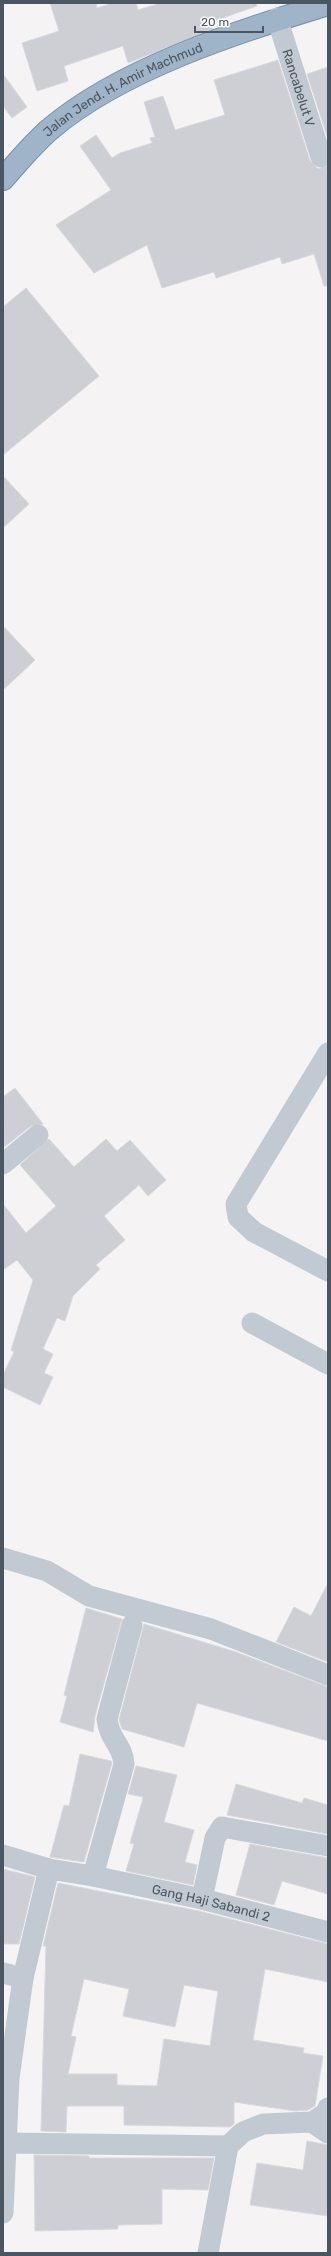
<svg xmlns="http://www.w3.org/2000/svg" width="331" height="2256" font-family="Rubik,sans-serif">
  <rect width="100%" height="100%" fill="#f5f3f3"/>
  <!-- building -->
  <path fill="#cdcfd5" stroke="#d7d9de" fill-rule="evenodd" d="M50,3H96L97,8L113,3H136L138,10L161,3H256L257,6L211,22L213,29L128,63L123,46L64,66L68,81L37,91L22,43L59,31Z
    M278,60L310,161L318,169L328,166V286H324L314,254L282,264L280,257L216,278L214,272L162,288L147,245L94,273L56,225L111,190L80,146L96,135L112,158L120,153L152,143L150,138L155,137L144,102L163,96L175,130L225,115L214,80Z
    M328,67V139L307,74Z
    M3,74L27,107L12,118L3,106Z
    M26,288L99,376L3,455V307Z
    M3,476L29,504L3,528Z
    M3,626L35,660L3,690Z
    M15,1088L43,1124L31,1126L4,1147L3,1097Z
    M49,1139L74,1167L106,1139L117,1151L130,1140L166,1180L148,1196L139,1185L104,1216L125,1240L96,1265L100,1269L73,1296L65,1321L57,1318L43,1349L53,1354L44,1373L53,1377L40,1405L3,1387V1375L14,1352L11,1350L33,1280L17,1260L3,1270V1204L26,1233L56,1206L20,1165Z
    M328,1583V1662L276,1642L294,1607L311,1616Z
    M86,1608L122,1619L95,1716L93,1732L60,1722L67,1696L64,1695Z
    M144,1624L236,1652L328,1687V1741L197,1703L184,1747L122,1729L119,1720Z
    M80,1754L111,1761L112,1763L84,1862L50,1857L64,1805L69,1806Z
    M136,1766L177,1775L164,1822L194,1830L185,1862L197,1865L193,1885L126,1871L134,1844L130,1843L142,1802L143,1797L128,1794Z
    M236,1784L302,1803L304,1798L328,1805V1834L227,1815Z
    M250,1844L328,1858V1894L282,1881L274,1905L236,1895Z
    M3,1869L35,1877L19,1944H3Z
    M58,1883L199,1911L328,1944V1982L265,1969L253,2040L304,2048L303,2053L323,2056L315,2106L308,2110L295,2111L234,2102V2124L230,2127L124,2125V2106H67L66,2132L41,2131L46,1946H43ZM84,1979L129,1989L123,2016L175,2027L184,1985L218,1991L210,2046L164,2039L157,2086L117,2085V2074H68L76,2037L71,2036Z
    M307,2141L328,2145V2216L250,2205L257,2163L303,2170Z
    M34,2155L89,2156V2158H214L208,2190L162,2189V2224L118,2225V2229L35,2231Z"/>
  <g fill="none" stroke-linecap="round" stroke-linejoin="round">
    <defs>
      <g id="trunk">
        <path id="s3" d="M3,179C18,162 32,145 49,130C120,69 239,31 328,4"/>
      </g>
    </defs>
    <!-- trunk casing -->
    <use href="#trunk" stroke="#7690ad" stroke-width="24"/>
    <!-- minor -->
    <g stroke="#c1cad2" stroke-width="21">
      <path id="s1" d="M277,18L321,157"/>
      <path d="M328,1053L236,1204L238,1217L254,1232L328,1271"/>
      <path d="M3,1164L38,1135"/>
      <path d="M252,1323L328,1364"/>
      <path d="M3,1558L47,1571L89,1596L211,1629L328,1675"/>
      <path d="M3,1855L49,1869"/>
      <path id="s2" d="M93,1876L202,1899L328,1932"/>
      <path d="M202,1899L215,1838L222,1827L328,1846"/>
      <path d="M3,1973L23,1978"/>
      <path d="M312,2122L328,2133"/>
      <path d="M7,2143L228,2146"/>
      <path d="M3,2213L9,2078L23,1978L49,1869L93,1876L96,1865L124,1764C123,1745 109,1740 107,1719L132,1625"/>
      <path d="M208,2253L228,2146L243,2132L263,2124L312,2122L326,2113L328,2108"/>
    </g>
    <!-- trunk -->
    <use href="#trunk" stroke="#9fb4c9" stroke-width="22"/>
  </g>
  <g text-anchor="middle" stroke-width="3" stroke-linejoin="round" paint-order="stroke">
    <!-- street labels -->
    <g font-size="13" fill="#4a5661" stroke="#fff">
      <text dy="5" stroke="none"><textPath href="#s1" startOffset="73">Rancabelut V</textPath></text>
      <text dy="5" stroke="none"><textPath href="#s3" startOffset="152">Jalan Jend. H. Amir Machmud</textPath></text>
      <text dy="5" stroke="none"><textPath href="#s2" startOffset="121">Gang Haji Sabandi 2</textPath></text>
    </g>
  </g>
  <!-- border -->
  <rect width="331" height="2256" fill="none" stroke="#4a5661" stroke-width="8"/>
  <!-- scale -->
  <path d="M195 26v6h68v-6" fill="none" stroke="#4a5661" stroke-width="2"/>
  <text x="201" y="26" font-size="12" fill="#4a5661" stroke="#ffffff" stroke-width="3" paint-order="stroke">20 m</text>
</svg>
